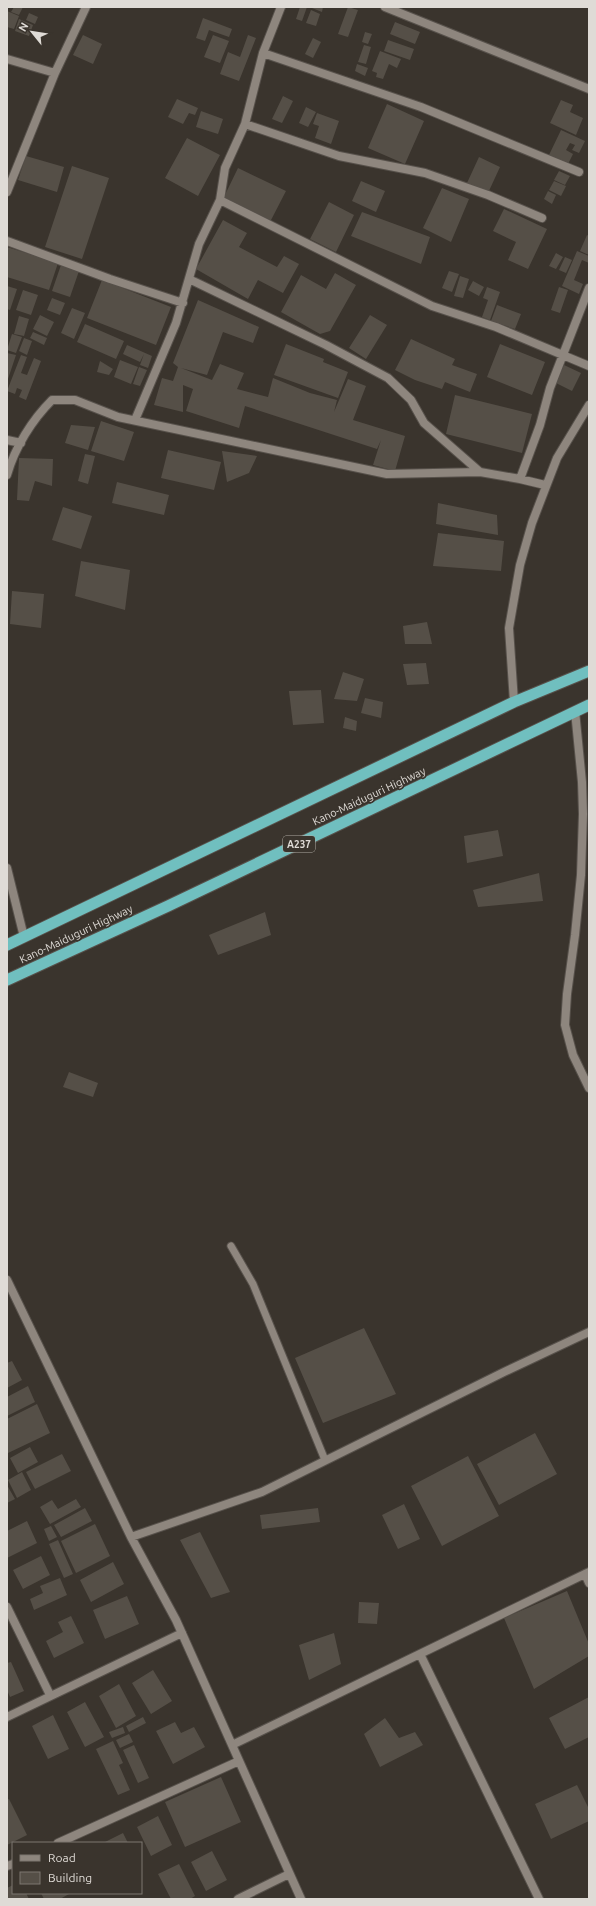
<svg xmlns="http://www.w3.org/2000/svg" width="596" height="1906" font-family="Ubuntu,sans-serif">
  <rect width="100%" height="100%" fill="#3a342d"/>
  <!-- building -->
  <path fill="#554f47" d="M14,7H23L19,15L11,12Z
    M300,7H307L302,21L296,19Z
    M313,7H323L322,12L312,8Z
    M348,7L358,10L348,37L338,34Z
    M311,10L320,14L316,26L306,23Z
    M7,11L19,16L14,29L7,27Z
    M29,13L38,17L35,24L26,20Z
    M203,18L232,29L229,37L209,30L205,41L196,38Z
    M19,19L33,25L29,36L15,31Z
    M395,22L420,32L415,44L390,34Z
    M365,32L372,34L368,44L362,42Z
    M83,35L102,44L93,64L73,55Z
    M213,35L229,41L220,63L204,57Z
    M248,35L256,38L239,81L220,74L228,52L240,57Z
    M313,38L321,42L313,58L305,54Z
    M388,40L414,49L410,60L384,51Z
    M364,45L371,47L366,64L358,62Z
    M380,51L401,59L397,68L389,64L383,79L376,77L377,73L372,71Z
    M357,64L368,68L365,76L355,71Z
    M283,96L293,101L282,123L272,119Z
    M177,99L198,108L195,115L189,113L183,124L168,117Z
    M561,100L573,105L570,112L583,118L576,135L550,123Z
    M387,104L424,121L405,164L368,148Z
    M306,107L316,112L308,127L299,123Z
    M201,111L223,119L218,134L196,127Z
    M317,113L339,121L331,144L315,138L319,126L313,124Z
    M561,130L585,141L579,153L572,150L575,145L570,143L566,150L573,154L568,164L549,155Z
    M187,138L220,155L198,196L165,178Z
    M26,156L64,167L57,192L18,180Z
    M479,157L500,167L488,193L467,183Z
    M72,166L109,178L82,259L45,247Z
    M238,168L286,191L270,222L223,199Z
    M559,171L570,176L565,185L554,180Z
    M361,181L385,191L376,212L352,201Z
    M554,181L566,186L561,196L549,190Z
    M442,188L469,199L451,242L423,228Z
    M548,191L556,195L552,204L544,199Z
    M329,202L354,215L336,252L310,239Z
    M504,209L547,229L528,269L508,260L516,242L493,231Z
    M362,212L430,237L421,264L351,236Z
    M223,220L247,233L239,247L277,267L284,256L299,264L283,293L258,280L248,299L196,269Z
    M587,235L589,236V255L580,251Z
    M7,247L58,263L49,290L7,277Z
    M577,251L589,256V263L582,260L574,280L583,284L579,294L562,286Z
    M556,253L563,257L556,269L549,266Z
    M565,257L572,260L566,273L559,270Z
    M61,265L79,271L70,297L52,291Z
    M449,271L459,274L452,292L442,288Z
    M335,273L356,285L330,331L320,334L281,312L301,275L326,289Z
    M460,276L469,279L463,298L454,296Z
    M102,280L171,307L156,345L87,318Z
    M473,281L484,287L479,296L468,290Z
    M7,286L17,289L10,310L7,309Z
    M487,287L500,292L490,320L482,317L488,300L483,298Z
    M559,287L568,290L560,313L551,310Z
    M23,290L38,295L31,315L16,310Z
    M52,298L65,303L60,315L47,310Z
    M198,300L259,327L253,343L223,332L207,375L181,368L212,380L220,364L244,373L237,389L268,397L273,378L310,393L337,400L334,412L348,379L366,386L353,420L405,436L395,471L373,465L381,440L377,449L245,406L239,428L186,411L193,389L183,385V412L154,405L162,378L173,381L178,367L173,363Z
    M497,305L521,314L515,329L491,321Z
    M72,308L85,313L74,339L61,333Z
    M40,315L54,322L47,336L33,329Z
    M370,315L387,325L366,359L349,348Z
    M19,316L29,319L24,336L14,334Z
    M85,324L124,341L116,359L77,342Z
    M33,332L47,338L44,345L30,338Z
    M12,334L22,337L16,353L7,350Z
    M24,338L32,341L27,355L19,351Z
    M411,339L455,359L452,365L477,374L470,392L445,382L442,389L415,380L395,370Z
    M286,344L324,359L323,362L348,372L338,398L274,375Z
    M500,344L545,362L532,395L487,377Z
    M127,345L152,356L148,368L140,365L144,354L140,362L123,354Z
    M7,353L16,355L7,382Z
    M21,355L27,357L21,373L27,375L34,358L41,361L26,400L19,397L22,390L17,388L15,394L7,391Z
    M120,360L138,367L131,384L114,377Z
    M100,361L113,369L109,375L97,372Z
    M564,365L581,373L572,391L556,383Z
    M139,367L147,370L140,386L133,384Z
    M455,395L532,414L522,453L446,434Z
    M101,421L134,432L124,461L91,451Z
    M71,425L95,427L88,450L65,443Z
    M168,450L221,462L214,490L161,478Z
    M222,451L257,456L249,473L227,482Z
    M85,454L95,456L88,484L78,481Z
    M19,458L53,459L52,486L35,481L29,501L17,500Z
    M117,482L169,495L164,515L112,503Z
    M438,503L497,515L498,535L436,524Z
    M63,507L92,516L81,549L52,540Z
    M438,533L504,541L501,571L433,566Z
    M81,561L130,570L125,610L75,596Z
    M12,591L44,594L41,628L10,624Z
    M427,622L432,644H405L403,626Z
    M426,663L429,684L407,685L403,664Z
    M343,672L364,679L357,701L334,699Z
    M321,690L324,723L293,725L289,691Z
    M365,698L383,702L381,718L361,713Z
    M345,717L357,721L356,731L343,728Z
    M498,830L503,856L467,863L464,836Z
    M539,873L543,901L478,907L473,890Z
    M265,912L271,935L218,955L209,935Z
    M69,1072L98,1083L93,1097L63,1087Z
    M364,1328L396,1394L323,1423L295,1358Z
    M12,1361L22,1380L7,1388V1363Z
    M28,1386L35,1402L7,1416V1397Z
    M37,1404L50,1433L8,1453L7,1419Z
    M535,1433L557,1474L499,1505L477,1464Z
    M30,1447L38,1462L18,1473L10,1458Z
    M62,1454L71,1471L35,1489L26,1472Z
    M468,1456L499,1516L442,1546L411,1486Z
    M22,1472L31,1490L17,1498L8,1480Z
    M7,1485L15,1499L7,1503Z
    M76,1499L81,1507L50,1524L40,1507L52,1500L58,1509Z
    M404,1504L420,1539L398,1549L382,1515Z
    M85,1508L92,1521L61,1537L54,1525Z
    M318,1508L320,1522L262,1529L260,1515Z
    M27,1521L37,1543L7,1558V1531Z
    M95,1524L110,1556L76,1573L61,1541Z
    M51,1526L57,1537L49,1541L44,1529Z
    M200,1532L230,1592L211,1598L180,1540Z
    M58,1540L73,1574L64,1578L49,1544Z
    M41,1556L50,1575L23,1589L13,1570Z
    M113,1562L124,1584L91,1602L80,1580Z
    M60,1578L67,1595L34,1610L30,1599L43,1593L40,1586Z
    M567,1591L589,1644V1656L534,1689L504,1618Z
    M127,1596L139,1624L105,1639L93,1610Z
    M359,1602L379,1603L377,1624L358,1623Z
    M71,1616L84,1643L54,1658L46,1641L63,1632L58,1622Z
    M334,1633L341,1664L309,1680L299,1645Z
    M11,1662L24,1691L10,1697L7,1690V1663Z
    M153,1670L172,1701L151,1714L132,1683Z
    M119,1684L136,1716L116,1728L99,1696Z
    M589,1697V1737L565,1749L549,1718Z
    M85,1702L104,1737L85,1747L67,1712Z
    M53,1715L69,1749L48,1759L32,1726Z
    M143,1717L146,1723L129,1732L126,1726Z
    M385,1718L399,1738L415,1732L423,1745L380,1767L364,1734Z
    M175,1722L181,1733L194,1727L205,1747L173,1764L156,1731Z
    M123,1727L125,1733L112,1738L109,1732Z
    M129,1734L133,1742L120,1748L116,1740Z
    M113,1741L123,1763L119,1765L130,1790L118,1795L96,1749Z
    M134,1745L149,1778L138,1783L123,1750Z
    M221,1777L241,1822L185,1847L165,1802Z
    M577,1785L589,1809V1821L551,1839L535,1804Z
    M9,1799L27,1835L7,1845V1800Z
    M158,1816L172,1845L151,1856L137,1827Z
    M123,1833L128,1843H103Z
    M212,1851L227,1880L206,1891L191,1862Z
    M179,1864L195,1896L190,1899H171L158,1874Z
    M13,1885V1893H26L29,1899H7V1888Z
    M41,1893H69V1894L60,1899H44Z"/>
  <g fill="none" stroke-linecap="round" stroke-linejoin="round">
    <defs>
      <path id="service" d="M231,1246L253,1284L325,1460"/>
      <path id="minor" d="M385,7L589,89
        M263,53L421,107L579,172
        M7,59L55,73
        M245,124L339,156L425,173L488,195L542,218
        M7,192L55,73L86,7
        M220,200L432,306L496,327L589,366
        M7,241L110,279L183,303
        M189,279L326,345L388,378L411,400L424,423L480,472
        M135,420L176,323L199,244L220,200L225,168L245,124L263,53L281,7
        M7,440L21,443
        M7,475C15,447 32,420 52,400H75L118,417L387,474L480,472L520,479L545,485
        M520,479L540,425L550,388L589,288
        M514,702L509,628L520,565L532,523L557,458L589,405
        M575,711L582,782L583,814L581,875L575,935L567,994L565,1025L573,1055L589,1088
        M7,868L24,937
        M7,1280L131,1537L176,1620L301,1899
        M131,1537L262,1492L504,1372L589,1332
        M585,1574L589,1583
        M7,1607L50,1695
        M420,1654L539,1899
        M7,1717L182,1633
        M232,1745L589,1572
        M58,1843L239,1761
        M7,1866L13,1864
        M238,1899L289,1874"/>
      <path id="trunk" d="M7,945L514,702L589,671
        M7,980L168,906L589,705"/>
    </defs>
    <!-- service casing -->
    <use href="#service" stroke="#57514b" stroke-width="9"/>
    <!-- minor casing -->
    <use href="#minor" stroke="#57514b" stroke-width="10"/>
    <!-- trunk casing -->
    <use href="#trunk" stroke="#57514b" stroke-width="13"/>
    <!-- service -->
    <use href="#service" stroke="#8e867e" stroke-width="7"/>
    <!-- minor -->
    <use href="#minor" stroke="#8e867e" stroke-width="8"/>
    <!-- trunk -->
    <use href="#trunk" stroke="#70bfbf" stroke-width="11"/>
  </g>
  <g text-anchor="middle" stroke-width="3.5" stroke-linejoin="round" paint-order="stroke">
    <!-- shield labels -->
    <rect fill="#3a342d" stroke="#aea9a3" stroke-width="1" x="283" y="836" width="32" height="16" rx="3"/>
    <g font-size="10" font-weight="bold" fill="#dfdbd6">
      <text x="299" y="848">A237</text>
    </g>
    <!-- street labels -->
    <g font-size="11" fill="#dfdbd6" stroke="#3a342d">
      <text transform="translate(369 796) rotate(-25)" y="4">Kano-Maiduguri Highway</text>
      <text transform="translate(76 934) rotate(-25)" y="4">Kano-Maiduguri Highway</text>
    </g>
  </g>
  <!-- border -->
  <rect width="596" height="1906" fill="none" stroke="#dfdbd6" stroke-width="16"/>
  <!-- legend -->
  <rect x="12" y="1842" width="130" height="52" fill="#3a342d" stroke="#7c7771"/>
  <rect x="20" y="1855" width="20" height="6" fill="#8e867e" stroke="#7c7771"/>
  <text x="48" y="1862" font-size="12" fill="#dfdbd6">Road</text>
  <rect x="20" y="1872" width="20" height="12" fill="#554f47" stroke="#7c7771"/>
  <text x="48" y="1882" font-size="12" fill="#dfdbd6">Building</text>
  <!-- north arrow -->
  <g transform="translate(32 32) rotate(300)" stroke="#3a342d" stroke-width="3" paint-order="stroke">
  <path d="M0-3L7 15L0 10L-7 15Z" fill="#dfdbd6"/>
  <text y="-6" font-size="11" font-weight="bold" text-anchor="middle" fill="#dfdbd6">N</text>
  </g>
</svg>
